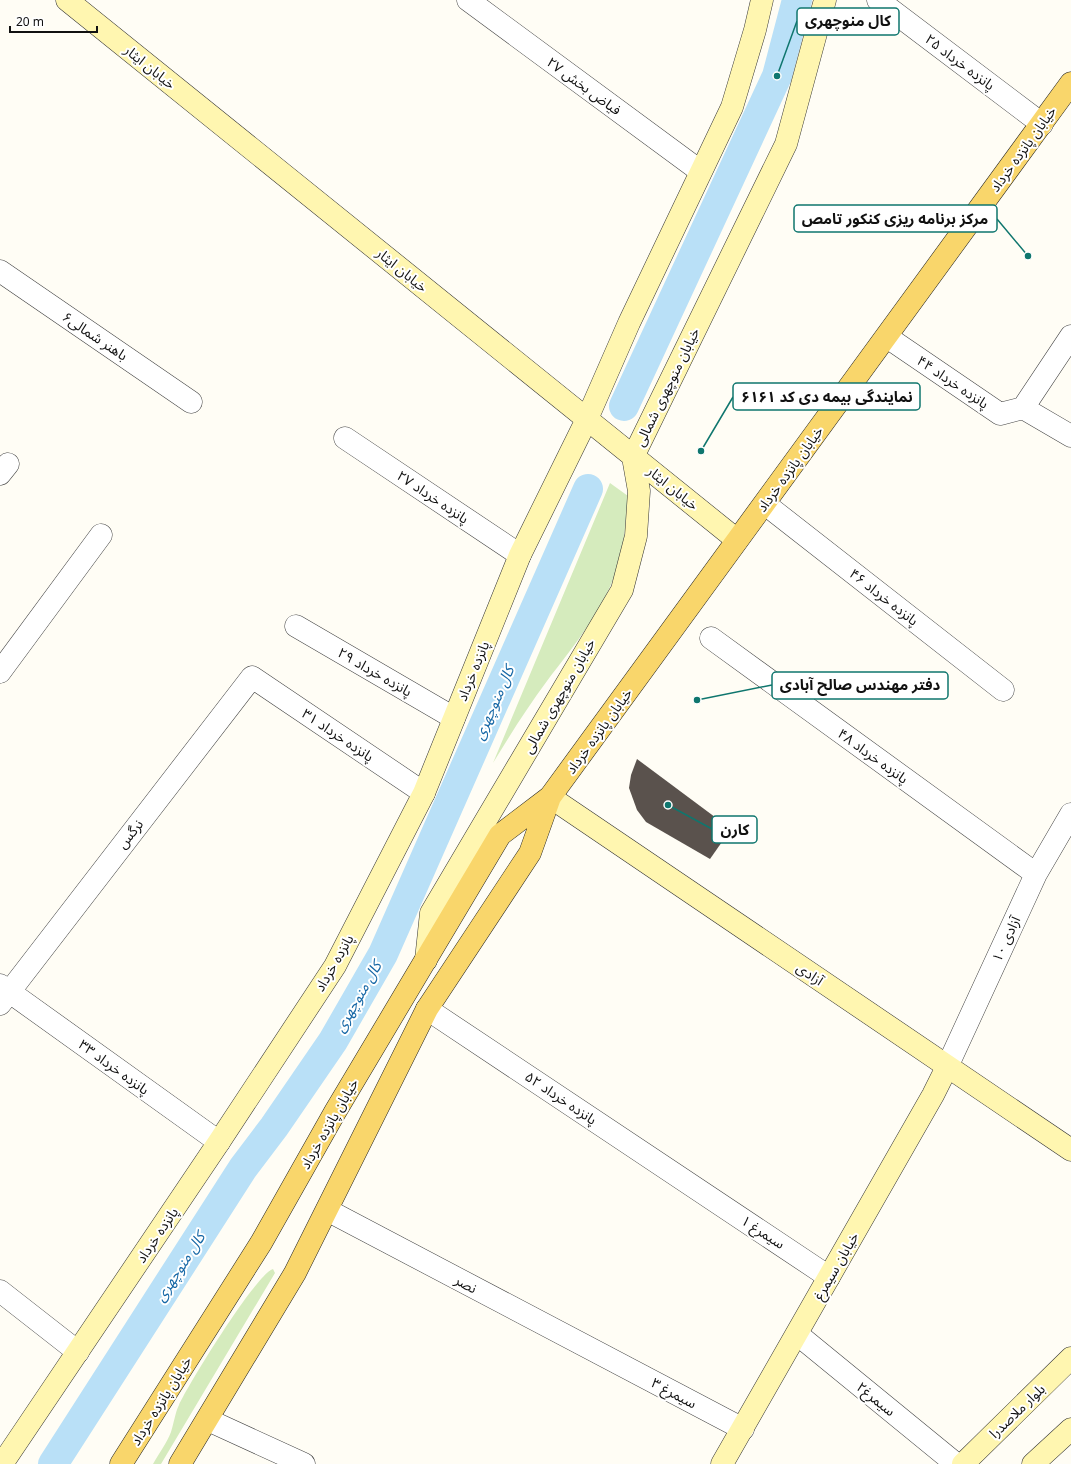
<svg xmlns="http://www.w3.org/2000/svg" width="1071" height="1464" font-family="Georgia,'Noto Sans Arabic',serif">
  <rect width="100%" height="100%" fill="#fffdf5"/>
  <!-- green -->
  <path fill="#d5ebbd" d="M610,483L628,496C626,518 625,540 619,562C606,608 575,644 547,681C527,708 510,735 493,763Z
    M273,1269L275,1273L161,1464H153C159,1453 167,1443 171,1432C174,1423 175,1413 179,1405C188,1385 256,1274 273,1269Z"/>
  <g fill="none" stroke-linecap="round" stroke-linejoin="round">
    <!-- canal -->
    <path stroke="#b9e0f7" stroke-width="30" d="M624,406L777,76L797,0
      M53,1464L243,1168L274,1127L333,1041L383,954L588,489"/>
  </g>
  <!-- building -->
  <path fill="#5a524d" d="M637,759L731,829L710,859L646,822L637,810L629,788L631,775Z"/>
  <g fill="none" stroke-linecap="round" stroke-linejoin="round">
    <defs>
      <path id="street" d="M468,0L700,171
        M878,0L1042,124
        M0,271L191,402
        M887,337L1000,414L1023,408
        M1023,408L1071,336
        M1023,408L1071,436
        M345,438L520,555
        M0,474L8,464
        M765,504L1003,690
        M296,626L454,718
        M711,638L1036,874
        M0,672L101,535
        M0,985L219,1142
        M0,1004L252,677L424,793
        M427,1009L829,1277
        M947,1067L1036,874L1071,814
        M327,1210L743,1429
        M0,1291L78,1352
        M797,1334L956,1464
        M208,1420L304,1464"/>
      <path id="secondary" d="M67,0L737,540
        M550,797L1071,1150
        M426,960L431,913L622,590L636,536L639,491L633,457L786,144L825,0
        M2,1464L219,1142L335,966L424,793L520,555L587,419L629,323L732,107L755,30L762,0
        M722,1464L933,1095L947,1067
        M963,1464L1071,1358
        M1033,1464L1071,1429"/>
      <path id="primary" d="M121,1464L261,1243L335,1112L500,835L550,797L1071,83
        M180,1464L295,1273L427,1009L530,853L550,797"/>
    </defs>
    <!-- street casing -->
    <use href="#street" stroke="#444" stroke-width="23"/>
    <!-- secondary casing -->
    <use href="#secondary" stroke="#333" stroke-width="23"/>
    <!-- primary casing -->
    <use href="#primary" stroke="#222" stroke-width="23"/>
    <!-- street -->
    <use href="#street" stroke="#fff" stroke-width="22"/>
    <!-- secondary -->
    <use href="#secondary" stroke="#fff6b0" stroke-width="22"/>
    <!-- primary -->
    <use href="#primary" stroke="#f9d66b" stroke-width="22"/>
  </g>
  <g text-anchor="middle" stroke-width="4" stroke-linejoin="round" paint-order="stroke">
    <!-- street labels -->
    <g font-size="14" fill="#111" stroke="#fff">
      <text transform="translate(960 62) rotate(37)" y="5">پانزده خرداد ۲۵</text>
      <text transform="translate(150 67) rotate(39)" y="5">خیابان ایثار</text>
      <text transform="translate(584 86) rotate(36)" y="5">فیاض بخش ۲۷</text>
      <text transform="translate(1023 149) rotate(-54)" y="5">خیابان پانزده خرداد</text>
      <text transform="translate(402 270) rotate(39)" y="5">خیابان ایثار</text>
      <text transform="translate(95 336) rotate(34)" y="5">باهنر شمالی۶</text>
      <text transform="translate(953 382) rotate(34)" y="5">پانزده خرداد ۴۴</text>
      <text transform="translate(667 387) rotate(-64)" y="5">خیابان منوچهری شمالی</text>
      <text transform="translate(790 469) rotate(-54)" y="5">خیابان پانزده خرداد</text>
      <text transform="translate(673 488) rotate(39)" y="5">خیابان ایثار</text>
      <text transform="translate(433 497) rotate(34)" y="5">پانزده خرداد ۲۷</text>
      <text transform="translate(884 597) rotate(38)" y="5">پانزده خرداد ۴۶</text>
      <text transform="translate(473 671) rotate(-68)" y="5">پانزده خرداد</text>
      <text transform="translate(375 672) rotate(30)" y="5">پانزده خرداد ۲۹</text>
      <text transform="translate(559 696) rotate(-60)" y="5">خیابان منوچهری شمالی</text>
      <text transform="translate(599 731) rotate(-54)" y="5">خیابان پانزده خرداد</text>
      <text transform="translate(338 735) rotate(34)" y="5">پانزده خرداد ۳۱</text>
      <text transform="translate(873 756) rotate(36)" y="5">پانزده خرداد ۴۸</text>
      <text transform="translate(130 834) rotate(-52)" y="5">نرگس</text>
      <text transform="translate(1006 939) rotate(-65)" y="5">آزادی ۱۰</text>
      <text transform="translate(334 963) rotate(-60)" y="5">پانزده خرداد</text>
      <text transform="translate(810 974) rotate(34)" y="5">آزادی</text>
      <text transform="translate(114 1067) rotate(36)" y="5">پانزده خرداد ۳۳</text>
      <text transform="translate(561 1098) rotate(34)" y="5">پانزده خرداد ۵۲</text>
      <text transform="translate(329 1124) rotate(-60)" y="5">خیابان پانزده خرداد</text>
      <text transform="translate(763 1232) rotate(33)" y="5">سیمرغ ۱</text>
      <text transform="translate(157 1235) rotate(-56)" y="5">پانزده خرداد</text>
      <text transform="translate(836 1266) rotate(-60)" y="5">خیابان سیمرغ</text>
      <text transform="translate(466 1284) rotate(28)" y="5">نصر</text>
      <text transform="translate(674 1393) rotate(28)" y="5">سیمرغ ۳</text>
      <text transform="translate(876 1399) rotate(39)" y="5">سیمرغ۲</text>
      <text transform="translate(161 1401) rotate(-58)" y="5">خیابان پانزده خرداد</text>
      <text transform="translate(1017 1411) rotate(-44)" y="5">بلوار ملاصدرا</text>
    </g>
    <!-- water labels -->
    <g font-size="15" font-style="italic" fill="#1768a6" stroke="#fff">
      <text transform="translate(494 703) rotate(-66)" y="5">کال منوچهری</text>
      <text transform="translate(358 997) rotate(-60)" y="5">کال منوچهری</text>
      <text transform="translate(180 1267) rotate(-57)" y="5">کال منوچهری</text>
    </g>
  </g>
  <!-- callouts -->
  <path fill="none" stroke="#0f766e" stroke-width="1.5" d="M777 76L797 21M1028 256L997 219M701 451L733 397M697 700L772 685M668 805L712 829"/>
  <g fill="#0f766e" stroke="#fff" stroke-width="1.5">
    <circle cx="777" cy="76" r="4"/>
    <circle cx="1028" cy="256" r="4"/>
    <circle cx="701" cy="451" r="4"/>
    <circle cx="697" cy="700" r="4"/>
    <circle cx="668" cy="805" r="4"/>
  </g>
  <g fill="#fff" stroke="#0f766e" stroke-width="1.5">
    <rect x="797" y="8" width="102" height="27" rx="4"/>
    <rect x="794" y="205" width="203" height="27" rx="4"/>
    <rect x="733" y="383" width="187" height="27" rx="4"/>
    <rect x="772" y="672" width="176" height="27" rx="4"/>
    <rect x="712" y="816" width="45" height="27" rx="4"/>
  </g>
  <g font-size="15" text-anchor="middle" font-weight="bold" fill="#111">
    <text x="848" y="26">کال منوچهری</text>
    <text x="895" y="224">مرکز برنامه ریزی کنکور تامص</text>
    <text x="827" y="402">نمایندگی بیمه دی کد ۶۱۶۱</text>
    <text x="860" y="690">دفتر مهندس صالح آبادی</text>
    <text x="735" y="835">کارن</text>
  </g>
  <!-- scale -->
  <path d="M10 26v6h87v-6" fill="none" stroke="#111111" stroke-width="2"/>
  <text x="16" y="26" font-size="12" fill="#111111" stroke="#ffffff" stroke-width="3" paint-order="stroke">20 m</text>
</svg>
